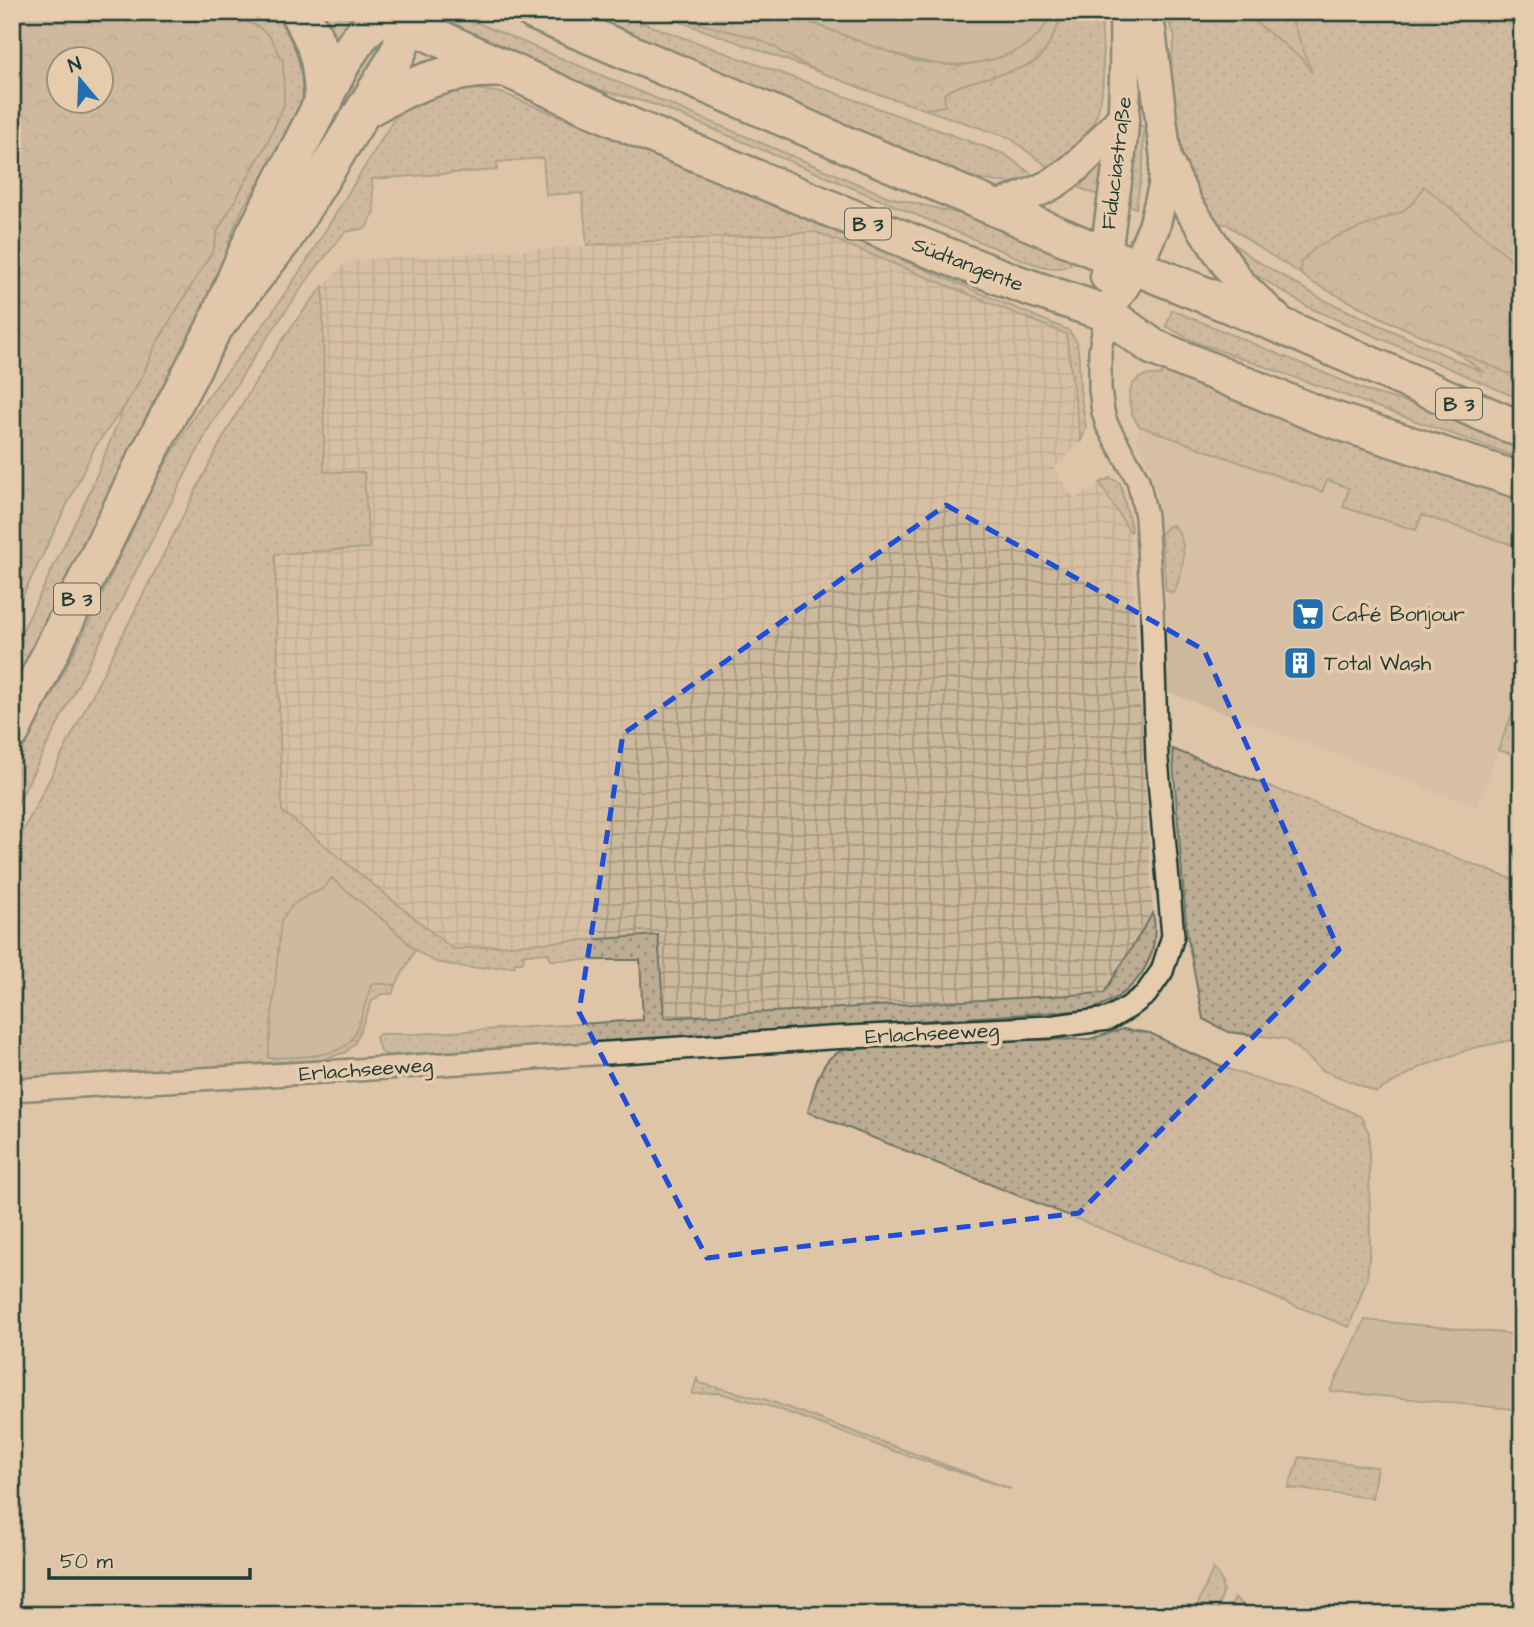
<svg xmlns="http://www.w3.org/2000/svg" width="1534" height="1627" font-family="'Architects Daughter',sans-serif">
  <defs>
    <pattern id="industrial-grid" width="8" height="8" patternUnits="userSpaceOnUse" patternTransform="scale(1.75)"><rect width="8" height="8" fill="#ccb99d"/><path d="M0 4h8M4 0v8" fill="none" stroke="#a59881"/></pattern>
    <pattern id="grass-dots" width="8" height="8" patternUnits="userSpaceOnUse" patternTransform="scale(1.75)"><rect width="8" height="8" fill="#bbac93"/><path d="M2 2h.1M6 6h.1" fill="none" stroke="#978d79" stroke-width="1.8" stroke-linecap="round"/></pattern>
    <pattern id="forest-crowns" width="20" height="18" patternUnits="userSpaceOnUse" patternTransform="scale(1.75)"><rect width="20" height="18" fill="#bbac93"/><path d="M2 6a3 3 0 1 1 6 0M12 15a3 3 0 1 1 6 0" fill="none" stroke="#978d79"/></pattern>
  </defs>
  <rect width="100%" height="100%" fill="#dec5a8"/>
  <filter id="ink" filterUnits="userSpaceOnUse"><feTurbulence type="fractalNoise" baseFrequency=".0143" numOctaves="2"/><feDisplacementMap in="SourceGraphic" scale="14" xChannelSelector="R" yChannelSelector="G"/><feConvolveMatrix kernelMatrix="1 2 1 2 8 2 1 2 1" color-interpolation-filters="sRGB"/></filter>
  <g filter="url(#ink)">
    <!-- built -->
    <path fill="#ccb99d" d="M1139,426L1322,492L1327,480L1350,488L1343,507L1416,530L1422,514L1522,548V688L1477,807L1168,692L1166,590L1157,494L1149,466L1136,438Z"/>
    <!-- industrial -->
    <path fill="url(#industrial-grid)" d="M816,232L1066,334L1081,442L1054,469L1075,499L1100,483L1130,532L1153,913L1104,993L663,1018L657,935L454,949L282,811L275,553L368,548L324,472L323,287L347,261Z"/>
    <!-- grass -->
    <path fill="url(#grass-dots)" stroke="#6d7464" stroke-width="2" d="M221,12H283L301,35L310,91L270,170L257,185L243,208L233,230L218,282L12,691V652L88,496L124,407L142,376L156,344L213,250L218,230L267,143L284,105L283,85L259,27Z
      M316,12H332L349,18L350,22L335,51Z
      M573,12H613L1004,154L1036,177C1007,190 969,177 941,167Z
      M653,12C665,12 672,17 684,19C713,26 748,31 774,46C788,55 802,63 817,71Z
      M1063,12H1101C1102,55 1111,103 1084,139C1075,151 1063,160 1052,170L1010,138L924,109L945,106L944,94C967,77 1026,74 1041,56C1051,44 1057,27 1063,12Z
      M1164,12H1522V400L1308,307L1247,269L1224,236L1252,258L1322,299L1485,373L1339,267L1300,268L1301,274L1255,245L1227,224L1207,223L1184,167L1170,69L1175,36Z
      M451,16L480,24L889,197L968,216L1065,255L1071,264C1057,273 1038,265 1023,260L656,105L568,81L445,24V19Z
      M377,42H379C379,68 332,128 316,152L361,59Z
      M457,86L502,93L628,144L1068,330L1077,342L1079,359L1080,390L1086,427L1081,442L1066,334L816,232L587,245L582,193L546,195L543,158L497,162V170L372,179L374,212L366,228L345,232L310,276L256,354L209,428L12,814V771L89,623L152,487L197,411L267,320L306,262L394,119L405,108Z
      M1138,126H1144L1143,165L1136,208L1121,202Z
      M1106,153L1100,196L1075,186Z
      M323,287L324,472H364L369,548L275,554L282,811L453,949L658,935L664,1018L1104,993L1153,913C1162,960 1134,996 1089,1010L390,1055C379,1054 379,1048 376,1038L379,1034H417L643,1020L640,960H550L549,953L524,954L523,962H515V966L472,968L435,962L415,950L389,925L331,878L325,890L310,894L268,1057L316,1056L351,1040L372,983L396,985L392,994H381L372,1001L355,1043L346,1052L318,1061L12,1079V853L217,449C248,393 281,335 323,287Z
      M1172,310L1370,392L1438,411L1522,444V459L1193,341L1166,326Z
      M1165,369L1522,493V548L1422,515L1416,530L1343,507L1349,488L1327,480L1322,492L1139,426C1123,405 1125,369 1160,376Z
      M1110,478L1120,483L1132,531L1130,532L1100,483Z
      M1173,525C1191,544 1182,572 1174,593L1166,590L1161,533L1168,526Z
      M1512,714L1522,717V757L1498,750Z
      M1172,749L1522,883V1038L1473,1048L1423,1066L1376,1092L1322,1070L1286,1039L1228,1032L1203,1019L1187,934Z
      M1123,1029L1150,1033L1188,1052L1234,1071L1348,1110L1361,1117L1369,1133L1370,1248L1367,1279L1349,1327L808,1112C812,1096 818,1070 830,1058C836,1052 844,1050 852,1048L965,1041L1090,1039Z
      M697,1378L699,1383L767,1400L1011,1489L891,1450L776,1408L719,1393L692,1394Z
      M1300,1457L1377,1467L1372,1498L1288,1488Z
      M1213,1569C1228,1584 1223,1597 1215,1615H1193Z
      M1235,1598L1248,1609L1247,1615H1227Z"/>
    <!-- forest -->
    <path fill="url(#forest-crowns)" stroke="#6d7464" stroke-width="2" fill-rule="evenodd" d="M12,12H221L259,27L271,38L283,62L284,105L267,143L218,230L213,250L156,344L142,376L124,407L95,447L12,618ZM60,60H102V102H60Z
      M667,12H783L914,61L960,66L999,58L1028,45L1051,12H1063C1057,27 1051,44 1041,56C1026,74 967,77 944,94L945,106L924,109L869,91L817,71L783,53L775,47L755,38L681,19Z
      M1243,12H1289L1312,73L1302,59Z
      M1424,186L1522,268V374L1507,373L1388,321L1311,282L1301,274V262L1316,247L1338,236L1401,212L1414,202Z"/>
    <!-- green -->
    <path fill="#bbac93" stroke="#6d7464" stroke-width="2" d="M783,12H1051C1044,35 1027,47 1006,55C952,75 915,61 864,43C837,32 810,22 783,12Z
      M1481,12H1522V27Z
      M331,878L389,925L415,950L396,985L372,983C367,997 359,1029 351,1040C337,1059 290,1057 268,1058L281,921C286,913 291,905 300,900C314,890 322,895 331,878Z
      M1365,1320L1522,1335V1410L1330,1391Z"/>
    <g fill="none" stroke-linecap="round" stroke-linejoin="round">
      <defs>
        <path id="street" d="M12,1090L356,1070L829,1038L1049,1027L1108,1019L1129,1007L1146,994L1162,971L1173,936L1157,759L1152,609L1146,516L1138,480L1107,425L1103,412L1100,389V351L1106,313"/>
        <path id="secondary" d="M1166,159L1188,206L1240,284L1281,323
          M996,207C1016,200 1038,193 1057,181C1083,164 1103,139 1124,116
          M1106,277C1106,234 1115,195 1120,153C1126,106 1126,59 1125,12
          M1106,313L1136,267L1154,227L1164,186L1166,159L1150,30L1144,12"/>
        <path id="primary" d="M534,12L1106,255L1286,328L1522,430
          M365,110C411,85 447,68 500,69
          M213,330L283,241L392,64L400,48L406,23L633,127L911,242L1019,284L1106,313L1153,347L1322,416L1522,481
          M12,731L141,468L213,330L254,235L344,60C356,41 368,24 388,12"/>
        <path id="highway" d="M299,12C319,42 323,64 324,100
          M381,12L406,23L405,12"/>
      </defs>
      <!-- street casing -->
      <use href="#street" stroke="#1f3d34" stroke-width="26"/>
      <!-- secondary casing -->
      <use href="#secondary" stroke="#1f3d34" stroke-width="35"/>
      <!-- primary casing -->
      <use href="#primary" stroke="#1f3d34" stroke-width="40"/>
      <!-- highway casing -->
      <use href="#highway" stroke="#1f3d34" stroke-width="44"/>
      <!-- street -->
      <use href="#street" stroke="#e6cbad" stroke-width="21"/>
      <!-- secondary -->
      <use href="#secondary" stroke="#e6cbad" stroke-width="30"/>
      <!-- primary -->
      <use href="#primary" stroke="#e6cbad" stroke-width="35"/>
      <!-- highway -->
      <use href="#highway" stroke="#e6cbad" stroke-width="38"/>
    </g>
  </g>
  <!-- marked area -->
  <path d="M0 0H1534V1627H0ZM946,505L1204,650L1339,950L1079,1213L707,1258L579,1012L623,734Z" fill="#dec5a8" fill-opacity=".55" fill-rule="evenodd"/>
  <path fill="none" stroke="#1d4ed8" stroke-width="5" stroke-dasharray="14 9" stroke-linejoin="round" d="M946,505L1204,650L1339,950L1079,1213L707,1258L579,1012L623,734Z"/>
  <!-- icons -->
  <defs>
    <symbol id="supermarket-square" viewBox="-11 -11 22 22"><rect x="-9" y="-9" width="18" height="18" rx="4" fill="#1f6fb2" stroke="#e6cbad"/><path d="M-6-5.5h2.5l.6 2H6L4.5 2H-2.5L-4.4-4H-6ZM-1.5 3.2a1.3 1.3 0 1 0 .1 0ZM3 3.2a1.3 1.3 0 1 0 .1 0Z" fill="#fff"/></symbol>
    <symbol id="building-square" viewBox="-11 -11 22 22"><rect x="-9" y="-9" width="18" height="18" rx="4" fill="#1f6fb2" stroke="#e6cbad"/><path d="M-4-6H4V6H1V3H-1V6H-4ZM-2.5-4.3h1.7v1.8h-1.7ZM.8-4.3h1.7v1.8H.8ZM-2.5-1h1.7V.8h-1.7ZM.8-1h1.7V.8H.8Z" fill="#fff"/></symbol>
  </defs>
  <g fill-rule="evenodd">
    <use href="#supermarket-square" x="1289" y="595" width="38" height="38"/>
    <use href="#building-square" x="1281" y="644" width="38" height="38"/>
  </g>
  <g text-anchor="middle" stroke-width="7" stroke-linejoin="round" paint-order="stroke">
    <!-- shield labels -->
    <g fill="#e6cbad" stroke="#5b6858" stroke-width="2">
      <rect x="845" y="208.5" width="46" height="31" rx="5"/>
      <rect x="1436" y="388.5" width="46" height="31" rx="5"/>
      <rect x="54" y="583.5" width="46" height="31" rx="5"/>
    </g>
    <g font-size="19" font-weight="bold" fill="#1f3d34">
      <text x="868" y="231">B 3</text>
      <text x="1459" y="411">B 3</text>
      <text x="77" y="606">B 3</text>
    </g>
    <!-- street labels -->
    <g font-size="21" fill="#1f3d34" stroke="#e6cbad">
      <text transform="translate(1116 163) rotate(-83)" y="7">Fiduciastraße</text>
      <text transform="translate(968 264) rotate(21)" y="7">Südtangente</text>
      <text transform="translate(932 1033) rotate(-3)" y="7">Erlachseeweg</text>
      <text transform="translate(366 1069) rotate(-4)" y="7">Erlachseeweg</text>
    </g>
    <!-- poi labels -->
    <g font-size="21" fill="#1f3d34" stroke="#e6cbad" text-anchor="start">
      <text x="1332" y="621">Café Bonjour</text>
      <text x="1324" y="670">Total Wash</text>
    </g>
  </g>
  <!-- margin -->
  <rect width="1534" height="1627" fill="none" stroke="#e6cbad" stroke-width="42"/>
  <rect x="21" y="21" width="1492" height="1585" fill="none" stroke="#1f3d34" stroke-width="2.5" filter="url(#ink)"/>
  <!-- north arrow -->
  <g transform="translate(80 80) rotate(341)"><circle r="33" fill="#e6cbad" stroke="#96927d" stroke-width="2"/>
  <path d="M0-5L12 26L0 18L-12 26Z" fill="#1f6fb2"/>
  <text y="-10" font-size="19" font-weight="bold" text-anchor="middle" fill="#1f3d34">N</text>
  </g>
  <!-- scale -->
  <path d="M49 1568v10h201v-10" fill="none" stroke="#1f3d34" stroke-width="3.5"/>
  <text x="60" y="1568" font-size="21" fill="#1f3d34" stroke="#e6cbad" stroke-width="5" paint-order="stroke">50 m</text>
</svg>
